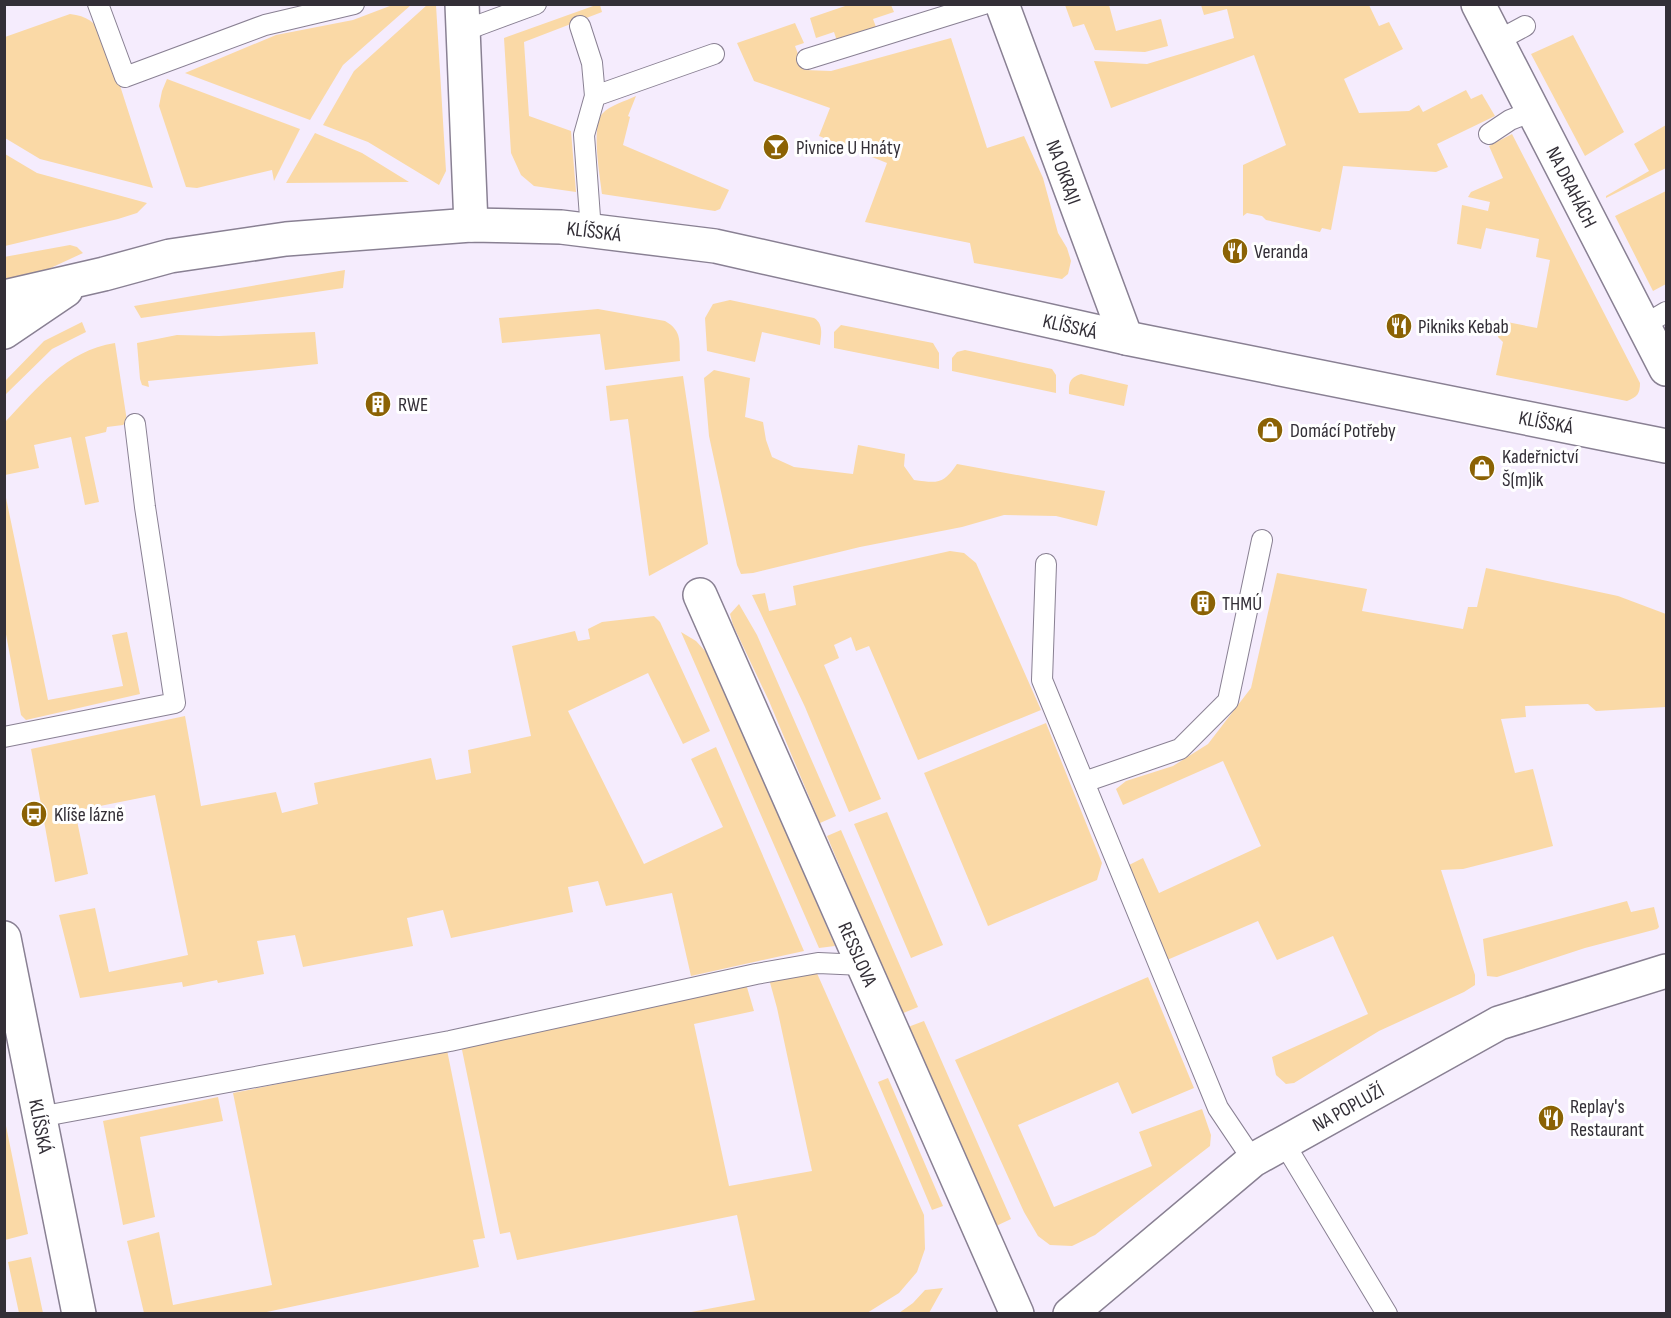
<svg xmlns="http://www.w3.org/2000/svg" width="1671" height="1318" font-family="'Sofia Sans Condensed',sans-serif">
  <rect width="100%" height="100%" fill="#f5ecfd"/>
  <!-- green -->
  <path fill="#fad9a6" d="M395,4L411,5L343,65L310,120L185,73L276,35L353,20Z
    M427,5H436L446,171L439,185L368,142L323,125L354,71Z
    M596,5H600L602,12L524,42L529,116L571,131L576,192L534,186L521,175L511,153L504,38Z
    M848,5H891L894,12L873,19L876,27L837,41L834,32L816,38L810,18Z
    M1065,5H1109L1116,31L1161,19L1168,46L1145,52L1095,50L1084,24L1073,27Z
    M1201,5H1369L1379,26L1389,22L1403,49L1344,79L1359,113L1409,111L1419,105L1423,112L1466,90L1471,99L1482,94L1495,116L1437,144L1448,167L1436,172L1343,166L1331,230L1322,228L1320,232L1266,220L1262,216L1247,213L1243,216V165L1286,145L1254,55L1111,108L1094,61L1147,64L1234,38L1227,9L1204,15Z
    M70,14C87,16 95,22 104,36L153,188L40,159L5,138V37Z
    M795,23L804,43L795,46L804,70L831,71L951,38L987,148L1024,136L1043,178L1058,233L1067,248L1071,261L1068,274L1062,279L974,263L970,243L865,222L887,163L819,136L830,108L754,81L737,43Z
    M1573,35L1624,132L1585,156L1531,54Z
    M167,79L300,129L274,181L272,170L197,188L186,187L159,106L162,91Z
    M636,96L628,116L630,117L623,145L729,190L720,209L715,211L602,194C600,176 591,128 602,114C610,105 626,101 636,96Z
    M1666,125V168L1606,198V196L1649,171L1634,144Z
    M315,133L362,153L409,182L286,183Z
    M1512,134L1640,383C1640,394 1637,397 1627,401L1496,375L1503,342L1498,337L1502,321L1537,328L1550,260L1536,257L1539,239L1486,228L1481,249L1457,244L1462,205L1488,211L1490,202L1468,197L1471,192L1503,178L1489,146Z
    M5,154L37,173L147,203L137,213L118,219L5,246Z
    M1666,191V284L1653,291L1615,216Z
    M70,245L77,247L83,253L42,272L5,280L4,257Z
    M345,270L343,288L141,318L134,306Z
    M730,300L814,318C824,324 821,335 820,345L762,332L755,362L707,351L705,318L713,304Z
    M598,309L665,321C683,331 679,343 680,361L605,370L600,334L502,343L499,318Z
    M82,322L86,332L52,349L5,395V381L44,341Z
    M841,325L933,343L939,353V369L834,348V332Z
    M315,332L318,364L148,381L149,387L142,385L140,379L137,343L177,335L219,336Z
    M115,343L127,421L123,425L107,427L106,432L85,437L99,502L85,505L71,437L34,445L39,468L5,475L4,423C38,388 65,351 115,343Z
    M965,350L1052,369L1056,375V393L952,371V358L957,352Z
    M714,370L750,378L745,417L763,422L766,440L772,457L794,467L853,474L858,445L905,454L904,466L914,480C937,483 943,485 957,464L1105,491L1097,526L1056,516L1004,515L962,527L860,547L753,573L741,574L737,565L709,436L704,378Z
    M1081,374L1128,385L1124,406L1069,394C1069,383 1069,378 1081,374Z
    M683,376L708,544L649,576L628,419L610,421L606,386Z
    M5,493L48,700L123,686L112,635L127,632L140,694L26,720L21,715L5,629Z
    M950,551L964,553L976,563L1041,710L918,760L869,646L856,651L851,637L834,645L839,658L824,665L881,799L849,812L805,707L752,595L765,593L769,611L796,605L793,586Z
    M1486,568L1618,596L1666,614V707L1596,711L1588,704L1525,706L1526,717L1501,719L1515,773L1533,769L1553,846L1463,869L1441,870L1475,975V985L1464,992L1379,1031L1294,1083L1286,1084L1276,1075L1272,1057L1368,1014L1333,936L1277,960L1258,921L1167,960L1127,866L1143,858L1159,893L1261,846L1223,761L1123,805L1116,789L1126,781L1173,766L1208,744L1251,688L1277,573L1367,589L1362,611L1463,629L1468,607H1477Z
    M739,604L757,635L836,816L820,823L769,701L733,625L730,614Z
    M654,616L660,622L710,731L683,744L648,673L568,711L644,864L723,827L691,759L716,747L804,951L691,976L672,893L606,906L598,881L568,887L573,912L451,938L443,910L407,918L413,946L303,967L295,935L257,941L264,974L218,983L217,980L183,987L182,982L80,998L59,915L95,908L109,972L188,955L155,795L75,811L88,874L55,882L31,749L185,716L201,806L276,792L282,813L318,804L314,783L431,758L436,780L471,773L468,750L531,736L512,646L575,631L578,641L590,639L588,629L602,622Z
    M681,632L696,641L706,652L773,801L835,946L819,948Z
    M1046,723L1102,863L1097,880L988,926L924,773Z
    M887,812L943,945L911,958L854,824Z
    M841,830L918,1007L901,1014L827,836Z
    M1627,901L1631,912L1654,907L1659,927L1657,929L1585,948L1497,977L1487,976L1483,939Z
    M816,971L924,1215L925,1249L917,1272L899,1293L867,1313H686L755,1300L737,1215L517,1260L510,1232L500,1234L461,1045L746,984L754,1011L694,1024L729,1186L812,1171L777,1008L769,979Z
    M1148,977L1194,1088L1132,1114L1118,1082L1018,1125L1054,1207L1152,1166L1139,1132L1202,1109L1211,1135L1210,1146L1095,1235L1072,1246L1050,1245L1038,1236L1024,1212L955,1060Z
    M924,1021L1011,1219L994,1227L908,1027Z
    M447,1050L485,1238L473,1240L479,1267L262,1313H144L127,1241L159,1232L173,1305L272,1285L233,1093Z
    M888,1078L943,1206L932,1210L878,1082Z
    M218,1097L223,1121L140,1137L155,1217L123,1225L103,1121Z
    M5,1121L28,1234L5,1240H4Z
    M31,1257L43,1313H19L8,1262Z
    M943,1288L929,1313H899L913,1303L925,1290Z"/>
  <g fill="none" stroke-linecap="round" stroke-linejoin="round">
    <defs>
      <path id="service" d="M98,4L125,77L265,25L354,4
        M580,26L592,63L595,96L584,135L591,231
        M463,31L536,4
        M1497,41L1525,26
        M807,59L984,4
        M595,96L714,54
        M1489,134L1510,120L1533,111
        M1644,325L1666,312
        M1046,564L1042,680L1218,1108L1253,1160
        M4,737L175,703L145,507L135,424
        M1084,782L1180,749L1228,701L1262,540
        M39,1117L450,1041L756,974L818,963L863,965
        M1284,1143L1387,1314"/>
      <path id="minor" d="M462,4L471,225
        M1002,4L1126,338
        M1478,4L1666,369
        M700,595L1017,1314"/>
      <path id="tertiary" d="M4,297L104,274L170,256L286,239L471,225L561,227L715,246L1126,338L1666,446
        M4,332L66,290
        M4,938L79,1314
        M1070,1314L1253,1160L1499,1023L1666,971"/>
    </defs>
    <!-- service casing -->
    <use href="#service" stroke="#898093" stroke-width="22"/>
    <!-- minor casing -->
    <use href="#minor" stroke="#898093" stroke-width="36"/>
    <!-- tertiary casing -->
    <use href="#tertiary" stroke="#898093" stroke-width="36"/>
    <!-- service -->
    <use href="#service" stroke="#fff" stroke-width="20"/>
    <!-- minor -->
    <use href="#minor" stroke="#fff" stroke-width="33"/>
    <!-- tertiary -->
    <use href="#tertiary" stroke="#fff" stroke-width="33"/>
  </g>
  <!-- icons -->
  <defs>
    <symbol id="bar-disc" viewBox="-11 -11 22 22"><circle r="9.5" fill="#8b6204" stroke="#fff"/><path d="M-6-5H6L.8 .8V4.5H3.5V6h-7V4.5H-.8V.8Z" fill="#fff"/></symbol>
    <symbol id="restaurant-disc" viewBox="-11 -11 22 22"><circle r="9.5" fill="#8b6204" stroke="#fff"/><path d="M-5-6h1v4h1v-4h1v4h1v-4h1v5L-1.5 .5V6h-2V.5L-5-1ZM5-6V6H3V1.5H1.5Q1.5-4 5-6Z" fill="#fff"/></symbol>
    <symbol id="building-disc" viewBox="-11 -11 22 22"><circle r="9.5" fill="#8b6204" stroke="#fff"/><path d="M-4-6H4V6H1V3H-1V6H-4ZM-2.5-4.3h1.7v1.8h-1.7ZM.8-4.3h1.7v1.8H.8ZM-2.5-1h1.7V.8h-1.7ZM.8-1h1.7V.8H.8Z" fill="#fff"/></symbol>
    <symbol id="shop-disc" viewBox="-11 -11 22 22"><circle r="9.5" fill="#8b6204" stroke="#fff"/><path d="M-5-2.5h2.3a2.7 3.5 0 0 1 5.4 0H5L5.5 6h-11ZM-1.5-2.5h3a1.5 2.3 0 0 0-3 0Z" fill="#fff"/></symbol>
    <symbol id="bus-disc" viewBox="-11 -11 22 22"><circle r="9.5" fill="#8b6204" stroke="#fff"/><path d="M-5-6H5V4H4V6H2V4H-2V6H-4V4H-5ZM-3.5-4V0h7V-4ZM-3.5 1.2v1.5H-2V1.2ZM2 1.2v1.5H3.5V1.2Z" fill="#fff"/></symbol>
  </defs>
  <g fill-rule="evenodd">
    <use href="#bar-disc" x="761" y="132" width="30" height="30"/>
    <use href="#restaurant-disc" x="1220" y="236" width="30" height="30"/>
    <use href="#restaurant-disc" x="1384" y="311" width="30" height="30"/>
    <use href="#building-disc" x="363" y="389" width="30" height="30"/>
    <use href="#shop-disc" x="1255" y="415" width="30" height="30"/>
    <use href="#shop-disc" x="1467" y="453" width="30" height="30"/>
    <use href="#building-disc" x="1188" y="588" width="30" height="30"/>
    <use href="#bus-disc" x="19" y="799" width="30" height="30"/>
    <use href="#restaurant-disc" x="1536" y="1103" width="30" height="30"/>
  </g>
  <g text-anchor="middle" stroke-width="6" stroke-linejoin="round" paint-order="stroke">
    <!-- poi labels -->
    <g font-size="20" fill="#332f37" stroke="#fff" text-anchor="start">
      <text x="796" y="154">Pivnice U Hnáty</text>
      <text x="1254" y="258">Veranda</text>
      <text x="1418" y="333">Pikniks Kebab</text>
      <text x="398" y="411">RWE</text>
      <text x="1290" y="437">Domácí Potřeby</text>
      <text x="1502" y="463">Kadeřnictví<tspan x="1502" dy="23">Š(m)ik</tspan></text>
      <text x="1222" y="610">THMÚ</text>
      <text x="54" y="821">Klíše lázně</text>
      <text x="1570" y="1113">Replay's<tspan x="1570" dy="23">Restaurant</tspan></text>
    </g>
    <!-- street labels -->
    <g font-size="20" fill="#332f37" stroke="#fff">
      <text transform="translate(1064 172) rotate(70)" y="7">NA OKRAJI</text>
      <text transform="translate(1572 187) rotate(63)" y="7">NA DRAHÁCH</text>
      <text transform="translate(594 231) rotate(7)" y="7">KLÍŠSKÁ</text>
      <text transform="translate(1070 326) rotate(13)" y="7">KLÍŠSKÁ</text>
      <text transform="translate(1546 422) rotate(11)" y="7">KLÍŠSKÁ</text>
      <text transform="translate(858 954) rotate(66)" y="7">RESSLOVA</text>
      <text transform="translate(1348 1107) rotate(-29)" y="7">NA POPLUŽÍ</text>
      <text transform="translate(41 1126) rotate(79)" y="7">KLÍŠSKÁ</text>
    </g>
  </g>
  <!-- border -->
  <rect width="1671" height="1318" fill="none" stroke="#332f37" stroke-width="12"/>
</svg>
